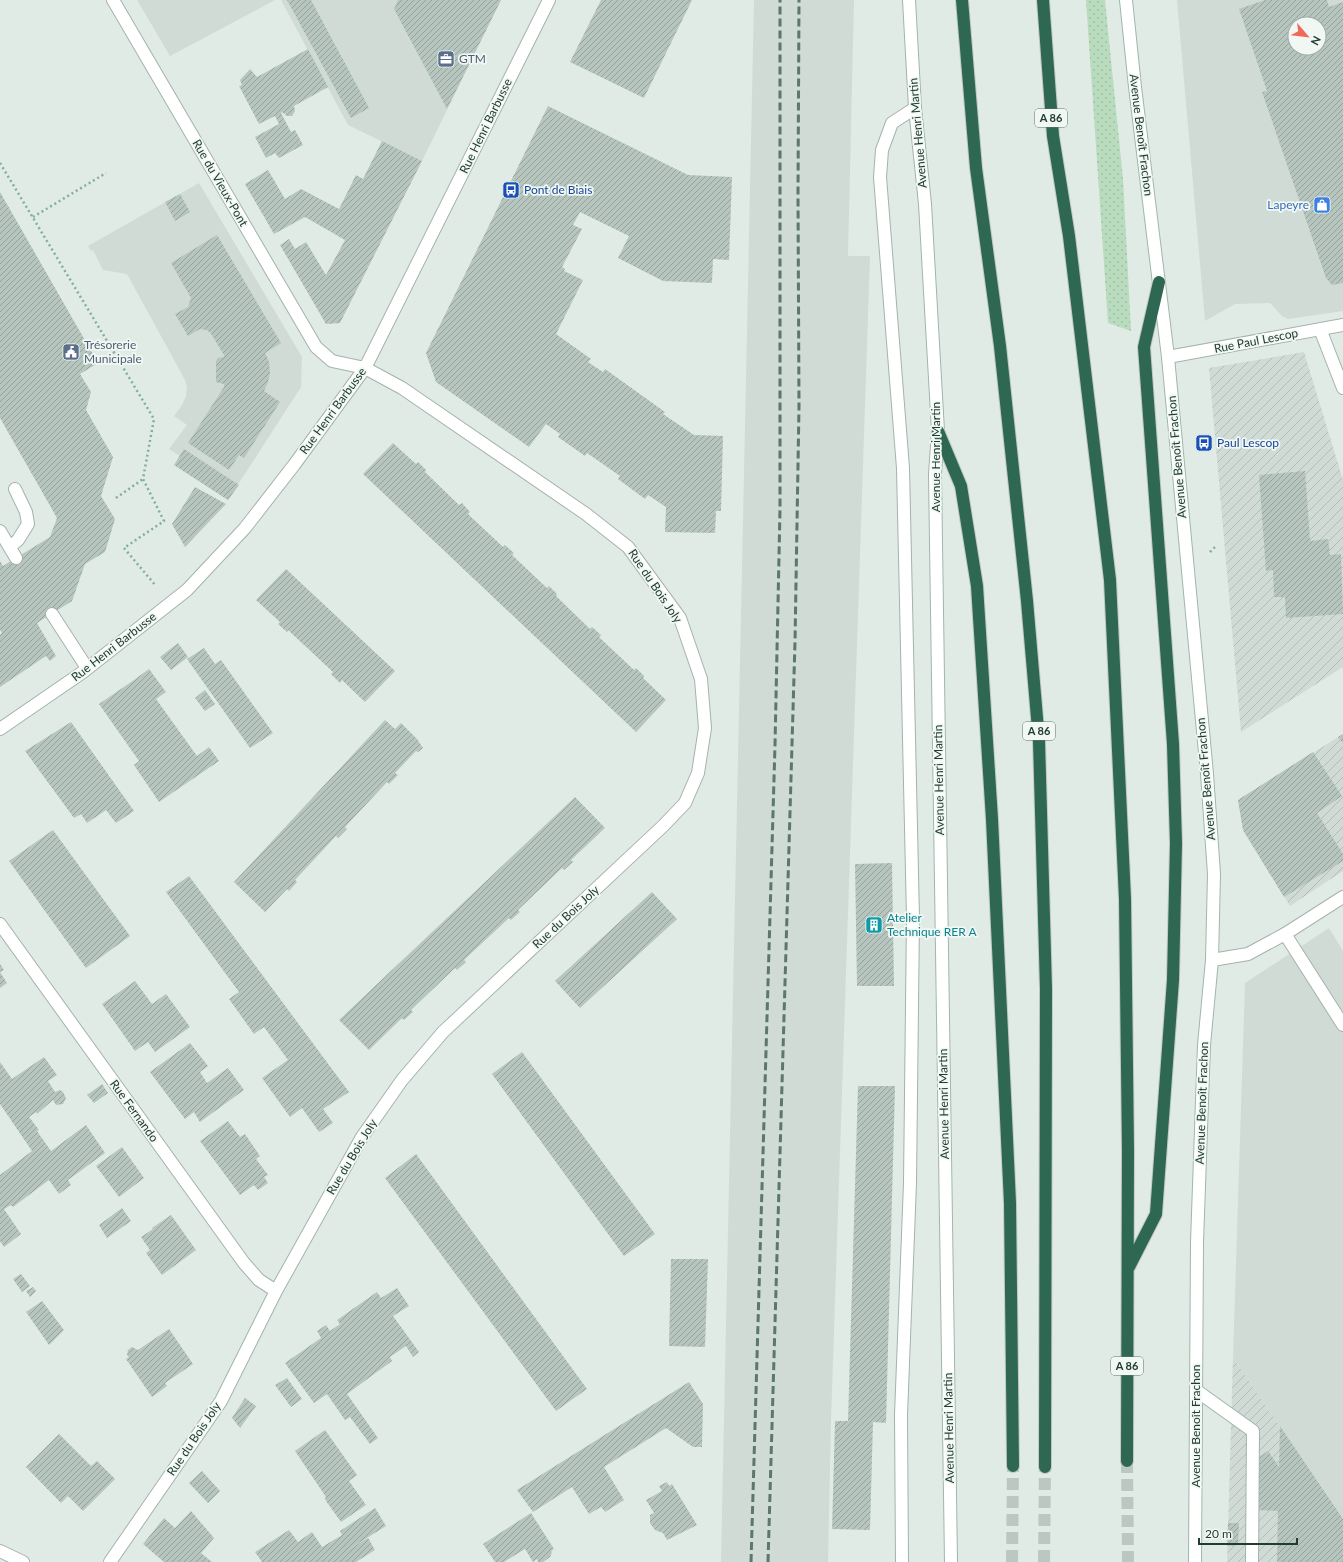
<svg xmlns="http://www.w3.org/2000/svg" width="1343" height="1562" font-family="Lato,sans-serif">
  <defs>
    <pattern id="industrial-furrows" width="10" height="10" patternUnits="userSpaceOnUse"><rect width="10" height="10" fill="#cfdbd4"/><path d="M-1 1l2-2M0 10L10 0M9 11l2-2" fill="none" stroke="#b1bdb6"/></pattern>
    <pattern id="grass-dots" width="8" height="8" patternUnits="userSpaceOnUse"><rect width="8" height="8" fill="#badcbe"/><path d="M2 2h.1M6 6h.1" fill="none" stroke="#a0bea4" stroke-width="1.8" stroke-linecap="round"/></pattern>
    <pattern id="building-hatch" width="6" height="6" patternUnits="userSpaceOnUse"><rect width="6" height="6" fill="#b6c6be"/><path d="M-1 1l2-2M0 6l6-6M5 7l2-2" fill="none" stroke="#94a29b"/></pattern>
  </defs>
  <rect width="100%" height="100%" fill="#e1ebe5"/>
  <!-- built -->
  <path fill="#cfdbd4" fill-rule="evenodd" d="M137,0H275L170,56Z
    M281,0H501L422,161L348,125Z
    M754,0H854L848,256H870L831,1421L828,1562H721Z
    M1177,0H1343V311L1288,319L1282,316L1270,303L1235,304L1205,321ZM1295,24H1319V48H1295Z
    M199,183L302,357L301,387L228,500L174,465L180,456L169,449L187,425L174,416L182,405L186,396L187,387L185,380L127,274L103,270L93,250L91,251L88,246Z
    M1329,928L1343,951V1519L1233,1357L1245,983Z"/>
  <!-- industrial -->
  <path fill="url(#industrial-furrows)" d="M1304,352L1343,480V667L1241,732L1209,368Z
    M1343,734V871L1290,906L1243,830L1238,800Z
    M1233,1357L1343,1519V1562H1227Z"/>
  <!-- grass -->
  <path fill="url(#grass-dots)" d="M1086,0H1105L1123,179L1131,331L1108,323Z"/>
  <!-- building -->
  <path fill="url(#building-hatch)" fill-rule="evenodd" d="M287,0H311L369,108L351,118Z
    M398,0H501L447,109L394,9Z
    M601,0H692L644,98L570,62Z
    M1265,0H1327L1329,7L1343,2V283L1332,285L1326,278L1262,92L1267,91L1239,9ZM1295,24H1319V48H1295Z
    M308,49L328,87L294,106L295,111L292,116H287L282,112L281,113L291,132L295,130L303,145L279,158L275,153L266,158L255,137L279,124L275,116L259,124L239,86L242,85L240,80L250,69L257,77Z
    M548,106L688,175L732,177L729,260L713,259L712,283L663,281L618,258L629,236L580,212L573,225L582,229L562,267L565,269L564,271L583,280L556,334L591,359L588,362L603,372L605,369L665,412L663,414L694,435L723,436L721,511H716L715,533L665,532L666,507L648,495L645,499L618,479L620,476L587,453L585,456L558,437L560,434L546,424L529,447L436,382L426,353Z
    M382,141L422,161L340,323L326,324L280,245L289,239L295,249L306,242L326,275L345,240L305,217L274,234L245,184L268,170L285,199L301,189L339,209L356,175L363,179Z
    M0,192L98,363L80,374L91,392L86,410L113,457L101,496L115,519L105,552L85,564L72,601L37,623L56,656L50,661L46,656L0,687V635L2,633L0,630V561L3,566L50,537L57,518L0,418Z
    M180,194L190,212L175,221L165,202Z
    M217,235L281,343L265,353L269,362L270,373L268,382L264,391L280,402L244,458L239,455L229,470L188,443L224,387V384L216,382V361L218,358L224,357V355L210,332H209L207,330L200,329L188,336L175,314L188,307L191,298L171,263Z
    M393,443L416,464L418,462L426,470L425,472L459,505L462,503L470,512L468,514L503,547L505,545L514,553L512,555L547,588L549,586L557,594L556,596L590,629L592,627L601,635L599,637L634,670L636,668L644,676L643,678L666,700L636,732L363,474Z
    M184,449L239,485L228,500L174,465Z
    M1305,471L1310,541L1328,539L1330,555L1341,554L1343,614L1286,618L1285,597H1274L1273,570L1266,571L1259,475Z
    M195,487L226,504L185,547L172,524Z
    M286,569L395,671L365,702L342,680L340,683L331,674L333,672L288,630L287,632L278,624L280,622L256,600Z
    M178,643L188,657L171,670L160,657Z
    M204,648L215,664L221,660L273,733L250,748L187,659Z
    M149,669L166,692L156,699L197,756L209,747L219,761L159,802L134,765L139,761L99,704L134,680Z
    M205,690L215,704L205,711L195,698Z
    M385,720L395,729L401,723L417,739L423,748L418,752L416,751L395,773L398,775L389,784L387,782L345,827L347,829L338,838L336,836L295,880L297,882L289,891L287,889L265,912L234,882Z
    M71,722L134,811L116,823L106,810L87,823L81,814L74,818L25,751Z
    M1343,734V743L1338,737Z
    M1313,752L1342,796L1317,813L1343,854V861L1284,897L1243,830L1238,800Z
    M575,797L605,828L571,860L573,862L564,870L562,868L518,910L520,912L511,920L509,918L464,960L466,962L457,970L455,968L411,1010L413,1012L404,1020L402,1018L369,1050L339,1020Z
    M53,830L130,936L86,968L9,861Z
    M892,863L894,986H857L855,864Z
    M189,876L349,1092L323,1109L333,1123L319,1132L302,1108L290,1117L262,1078L288,1060L264,1027L254,1034L229,999L239,992L166,892Z
    M652,892L677,919L580,1008L555,981Z
    M0,964L4,970L0,972L7,983L0,988Z
    M135,981L152,1004L166,994L190,1027L155,1052L148,1042L135,1051L102,1004Z
    M190,1043L208,1066L200,1072L207,1083L228,1068L244,1090L200,1122L194,1112L185,1119L150,1072Z
    M522,1052L655,1234L624,1256L492,1074Z
    M44,1057L57,1075L48,1081L55,1092L60,1090L63,1092L66,1098L63,1104L56,1105L53,1100L37,1114L36,1112L29,1117L39,1130L37,1131L51,1151L86,1125L105,1153L68,1180L71,1185L59,1194L49,1180L13,1207L11,1205L4,1209L21,1234L4,1247L0,1241V1175L32,1151L0,1104V1062L12,1079Z
    M102,1084L108,1093L94,1103L87,1095Z
    M858,1086H895L886,1423L873,1422L870,1530L832,1529L835,1421H848Z
    M228,1121L240,1137L245,1134L260,1156L256,1159L268,1175L264,1177L268,1183L258,1190L254,1185L240,1195L200,1141Z
    M122,1147L144,1178L119,1197L96,1166Z
    M416,1154L587,1389L556,1411L385,1178Z
    M122,1208L131,1221L107,1238L99,1225Z
    M171,1215L196,1250L162,1275L146,1253L150,1250L141,1237L153,1229L152,1228Z
    M671,1259H708L705,1347L669,1346Z
    M21,1274L30,1286L22,1292L13,1279Z
    M33,1287L36,1291L30,1297L26,1291Z
    M397,1288L409,1306L393,1316L419,1352L413,1357L406,1346L390,1357L392,1361L347,1394L378,1438L370,1444L350,1417L345,1420L327,1394L314,1403L285,1363L321,1338L317,1331L326,1325L330,1331L340,1324L337,1320L377,1292L381,1298Z
    M42,1301L64,1330L49,1345L26,1312Z
    M169,1329L193,1364L165,1383L167,1386L152,1397L126,1359L129,1357L127,1355L128,1350L132,1347L138,1350Z
    M287,1378L302,1399L291,1407L275,1385Z
    M689,1382L703,1404L702,1447H693L666,1428L604,1467L624,1500L605,1512L601,1507L589,1514L572,1487L533,1512L517,1490Z
    M245,1398L256,1406L240,1428L232,1418Z
    M1280,1426L1343,1519V1562H1277L1278,1511L1258,1510L1259,1457L1268,1451L1279,1467Z
    M325,1430L357,1475L349,1481L366,1505L341,1522L326,1501L325,1498L326,1497L295,1451Z
    M59,1434L91,1466L97,1461L115,1479L83,1511L68,1496L61,1503L26,1467Z
    M202,1471L220,1491L208,1503L189,1483Z
    M667,1482L669,1486L672,1484L697,1525L667,1540L663,1533L655,1530L650,1523V1515L654,1513L646,1500L662,1491L659,1486Z
    M375,1508L386,1526L346,1551L368,1538L375,1550L356,1562H262L255,1552L289,1530L298,1542L312,1532L322,1547L342,1535L340,1531Z
    M191,1511L214,1538L201,1553L212,1562H164L143,1544L164,1518L175,1528Z
    M531,1513L554,1549L551,1551L552,1552L550,1557L543,1562H538L537,1559L533,1562L525,1549L504,1562H495L483,1544Z
    M1228,1523H1239L1238,1545L1227,1546Z"/>
  <g fill="none" stroke-linecap="round" stroke-linejoin="round">
    <!-- highway-tunnel -->
    <path stroke="#bbc8c1" stroke-width="12" stroke-dasharray="12 6" stroke-linecap="butt" d="M1127,1461L1128,1562
      M1012,1562L1013,1466
      M1044,1562L1045,1467"/>
    <defs>
      <path id="lane" d="M0,531L16,558
        M10,547L18,540L28,524L26,512L15,489
        M52,614L87,668
        M1285,934L1343,1025
        M1197,1391L1253,1431L1252,1562
        M902,1562L901,1415L910,1183L913,918L903,468L880,177L882,150L892,123L915,108"/>
      <path id="street" d="M1320,329L1343,388
        M1168,357L1343,325
        M0,729L83,672L187,590L245,528L294,465L365,368L549,0
        M0,924L244,1263L259,1280L276,1291
        M1212,960L1248,954L1285,934L1343,897
        M0,1551L23,1562
        M110,1562L221,1401L276,1291L362,1137L402,1080L443,1032L663,826L685,803L698,773L705,728L701,679L680,618L628,547L586,514L402,388L365,368L332,361L316,347L113,0"/>
      <path id="secondary" d="M909,0L915,108L925,204L938,431L935,474L951,1562
        M1126,0L1135,87L1168,357L1207,774L1214,874L1212,960L1204,1045L1197,1242L1195,1562"/>
      <path id="highway" d="M962,0L976,168L1000,346L1027,601L1039,741L1046,989L1045,1467
        M1043,0L1053,136L1069,236L1110,580L1125,899L1128,1150L1127,1461
        M938,431L961,486L977,586L992,819L1010,1203L1013,1466
        M1129,1267L1156,1214L1173,980L1176,843L1173,744L1144,347L1159,282"/>
    </defs>
    <!-- lane casing -->
    <use href="#lane" stroke="#a4b3ab" stroke-width="14"/>
    <!-- street casing -->
    <use href="#street" stroke="#a4b3ab" stroke-width="14"/>
    <!-- secondary casing -->
    <use href="#secondary" stroke="#9fb7ab" stroke-width="14"/>
    <!-- highway casing -->
    <use href="#highway" stroke="#c1c8c5" stroke-width="14"/>
    <!-- path -->
    <path stroke="#82af9a" stroke-width="2.5" stroke-dasharray="2 3" stroke-linecap="butt" d="M0,163L154,419L143,479L164,521L124,548L156,586
      M33,217L106,173
      M116,498L143,479
      M1210,552L1217,545"/>
    <!-- lane -->
    <use href="#lane" stroke="#fff" stroke-width="12"/>
    <!-- street -->
    <use href="#street" stroke="#fff" stroke-width="12"/>
    <!-- secondary -->
    <use href="#secondary" stroke="#fff" stroke-width="12"/>
    <!-- highway -->
    <use href="#highway" stroke="#2e6853" stroke-width="12"/>
    <!-- rail -->
    <path stroke="#5c776c" stroke-width="3" stroke-dasharray="8 4" stroke-linecap="butt" d="M751,1562L775,745L780,509V0
      M768,1562L795,642L799,406L798,195L799,0"/>
  </g>
  <!-- icons -->
  <defs>
    <symbol id="office-square" viewBox="-11 -11 22 22"><rect x="-9" y="-9" width="18" height="18" rx="4" fill="#5c6f8a" stroke="#f1f8f4"/><path d="M-6-3h4V-5.5h4V-3h4V5H-6ZM-1-4.5V-3h2v-1.5ZM-6 0V1H6V0Z" fill="#fff"/></symbol>
    <symbol id="bus-square" viewBox="-11 -11 22 22"><rect x="-9" y="-9" width="18" height="18" rx="4" fill="#1a4fb4" stroke="#f1f8f4"/><path d="M-5-6H5V4H4V6H2V4H-2V6H-4V4H-5ZM-3.5-4V0h7V-4ZM-3.5 1.2v1.5H-2V1.2ZM2 1.2v1.5H3.5V1.2Z" fill="#fff"/></symbol>
    <symbol id="shop-square" viewBox="-11 -11 22 22"><rect x="-9" y="-9" width="18" height="18" rx="4" fill="#3f7fe0" stroke="#f1f8f4"/><path d="M-5-2.5h2.3a2.7 3.5 0 0 1 5.4 0H5L5.5 6h-11ZM-1.5-2.5h3a1.5 2.3 0 0 0-3 0Z" fill="#fff"/></symbol>
    <symbol id="civic-square" viewBox="-11 -11 22 22"><rect x="-9" y="-9" width="18" height="18" rx="4" fill="#5c6f8a" stroke="#f1f8f4"/><path d="M-.6-6.5H3V-4.5H.6V-3L4-1V1h2V6H-6V1h2V-1L-.6-3ZM-1.2 2.5V6h2.4V2.5Z" fill="#fff"/></symbol>
    <symbol id="building-square" viewBox="-11 -11 22 22"><rect x="-9" y="-9" width="18" height="18" rx="4" fill="#0f9aa8" stroke="#f1f8f4"/><path d="M-4-6H4V6H1V3H-1V6H-4ZM-2.5-4.3h1.7v1.8h-1.7ZM.8-4.3h1.7v1.8H.8ZM-2.5-1h1.7V.8h-1.7ZM.8-1h1.7V.8H.8Z" fill="#fff"/></symbol>
  </defs>
  <g fill-rule="evenodd">
    <use href="#office-square" x="436" y="49" width="20" height="20"/>
    <use href="#bus-square" x="501" y="180" width="20" height="20"/>
    <use href="#shop-square" x="1312" y="195" width="20" height="20"/>
    <use href="#civic-square" x="61" y="342" width="20" height="20"/>
    <use href="#bus-square" x="1194" y="433" width="20" height="20"/>
    <use href="#building-square" x="864" y="915" width="20" height="20"/>
  </g>
  <g text-anchor="middle" stroke-width="3.5" stroke-linejoin="round" paint-order="stroke">
    <!-- shield labels -->
    <g fill="#f1f8f4" stroke="#5f746c" stroke-width="1">
      <rect x="1035" y="109" width="32" height="18" rx="3"/>
      <rect x="1023" y="722" width="32" height="18" rx="3"/>
      <rect x="1111" y="1357" width="32" height="18" rx="3"/>
    </g>
    <g font-size="11" font-weight="bold" fill="#213c31">
      <text x="1051" y="122">A 86</text>
      <text x="1039" y="735">A 86</text>
      <text x="1127" y="1370">A 86</text>
    </g>
    <!-- service labels -->
    <g font-size="12" fill="#4e5e75" stroke="#f1f8f4" text-anchor="start">
      <text x="459" y="63">GTM</text>
      <text x="84" y="349">Trésorerie<tspan x="84" dy="14">Municipale</tspan></text>
    </g>
    <!-- street labels -->
    <g font-size="12" fill="#213c31" stroke="#f1f8f4">
      <text transform="translate(486 126) rotate(-64)" y="4">Rue Henri Barbusse</text>
      <text transform="translate(918 133) rotate(-95)" y="4">Avenue Henri Martin</text>
      <text transform="translate(1141 135) rotate(83)" y="4">Avenue Benoît Frachon</text>
      <text transform="translate(220 183) rotate(60)" y="4">Rue du Vieux-Pont</text>
      <text transform="translate(1256 341) rotate(-11)" y="4">Rue Paul Lescop</text>
      <text transform="translate(333 411) rotate(-54)" y="4">Rue Henri Barbusse</text>
      <text transform="translate(936 457) rotate(-90)" y="4">Avenue Henri Martin</text>
      <text transform="translate(1177 457) rotate(-95)" y="4">Avenue Benoît Frachon</text>
      <text transform="translate(655 586) rotate(56)" y="4">Rue du Bois Joly</text>
      <text transform="translate(114 647) rotate(-38)" y="4">Rue Henri Barbusse</text>
      <text transform="translate(1206 779) rotate(-95)" y="4">Avenue Benoît Frachon</text>
      <text transform="translate(939 780) rotate(-91)" y="4">Avenue Henri Martin</text>
      <text transform="translate(566 917) rotate(-43)" y="4">Rue du Bois Joly</text>
      <text transform="translate(1202 1103) rotate(-88)" y="4">Avenue Benoît Frachon</text>
      <text transform="translate(944 1104) rotate(-91)" y="4">Avenue Henri Martin</text>
      <text transform="translate(134 1111) rotate(54)" y="4">Rue Fernando</text>
      <text transform="translate(352 1157) rotate(-59)" y="4">Rue du Bois Joly</text>
      <text transform="translate(1196 1426) rotate(-90)" y="4">Avenue Benoît Frachon</text>
      <text transform="translate(949 1428) rotate(-91)" y="4">Avenue Henri Martin</text>
      <text transform="translate(194 1439) rotate(-56)" y="4">Rue du Bois Joly</text>
    </g>
    <!-- transit labels -->
    <g font-size="12" fill="#164399" stroke="#f1f8f4" text-anchor="start">
      <text x="524" y="194">Pont de Biais</text>
      <text x="1217" y="447">Paul Lescop</text>
    </g>
    <!-- shop labels -->
    <g font-size="12" fill="#366cbe" stroke="#f1f8f4" text-anchor="end">
      <text x="1309" y="209">Lapeyre</text>
    </g>
    <!-- culture labels -->
    <g font-size="12" fill="#0d838f" stroke="#f1f8f4" text-anchor="start">
      <text x="887" y="922">Atelier<tspan x="887" dy="14">Technique RER A</tspan></text>
    </g>
  </g>
  <!-- north arrow -->
  <g transform="translate(1307 36) rotate(118)"><circle r="19" fill="#f1f8f4" stroke="#9eada6"/>
  <path d="M0-3L7 15L0 10L-7 15Z" fill="#f06a5a"/>
  <text y="-6" font-size="11" font-weight="bold" text-anchor="middle" fill="#213c31">N</text>
  </g>
  <!-- scale -->
  <path d="M1199 1538v6h98v-6" fill="none" stroke="#213c31" stroke-width="2"/>
  <text x="1205" y="1538" font-size="12" fill="#213c31" stroke="#f1f8f4" stroke-width="3" paint-order="stroke">20 m</text>
</svg>
